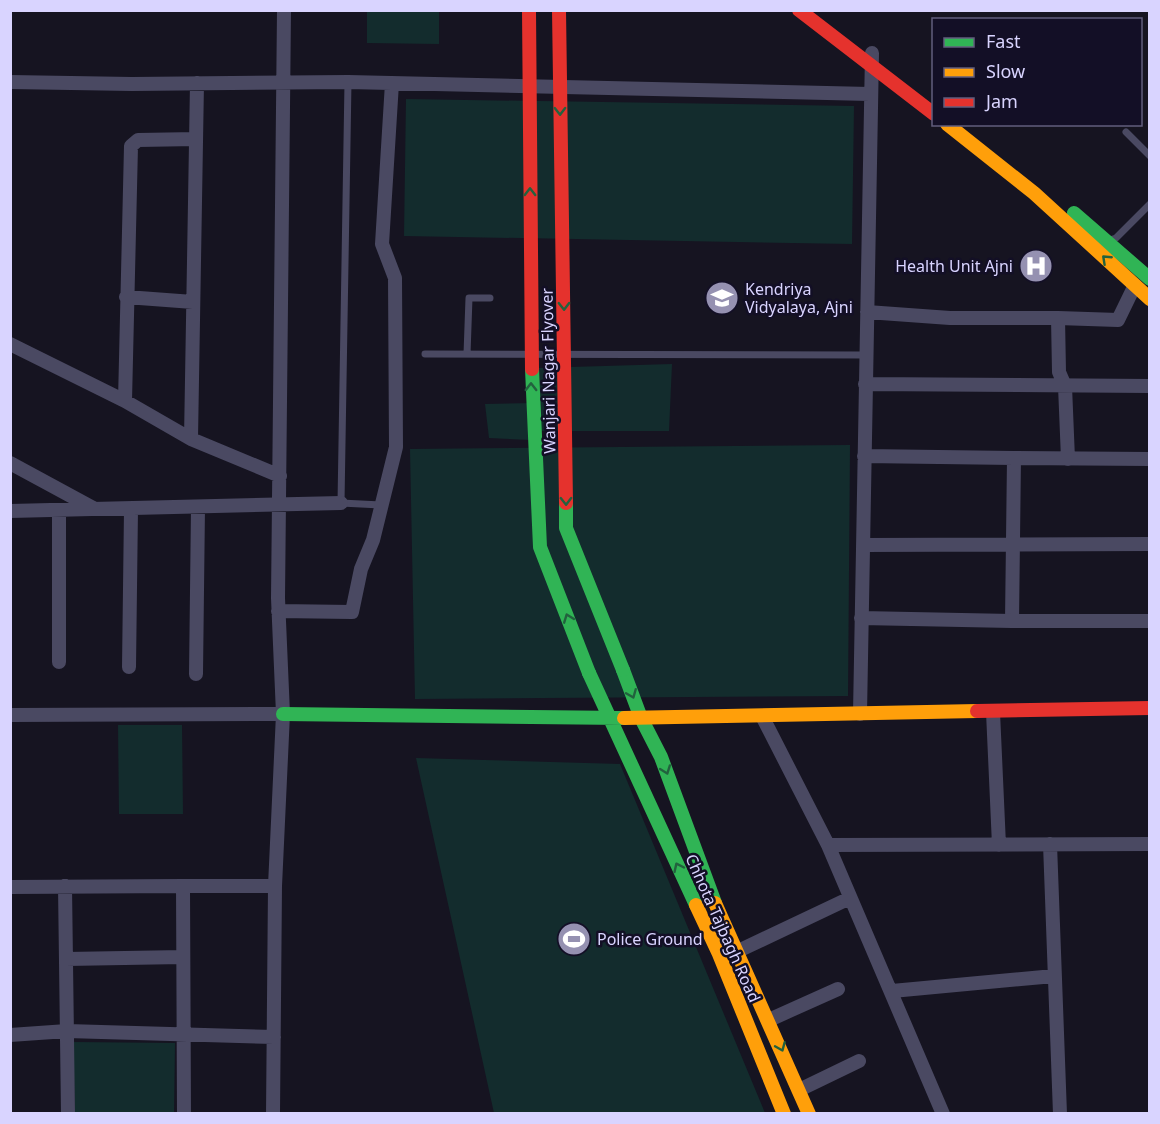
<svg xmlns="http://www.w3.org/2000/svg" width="1160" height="1124" font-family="'Noto Sans',sans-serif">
  <rect width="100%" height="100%" fill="#161421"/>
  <!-- green -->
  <path fill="#132c2d" d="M367,11H439V44L367,43Z
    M406,99L854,106L852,244L404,236Z
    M672,364L669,431H533L531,440L489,438L485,404L535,403L537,368Z
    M850,445L848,696L415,699L410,449Z
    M118,725H182L183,814H119Z
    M416,758L620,764L765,1113H494Z
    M73,1042L175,1043L174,1113H75Z"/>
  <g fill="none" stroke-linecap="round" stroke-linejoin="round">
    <!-- lane -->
    <path stroke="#4a4962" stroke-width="7" d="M348,82L341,503L381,505
      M1126,132L1150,156
      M1110,240L1116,238L1150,204
      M425,354L866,355
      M467,354L469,298H490"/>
    <!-- street -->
    <path stroke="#4a4962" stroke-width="14" d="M10,82L132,84L348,82L870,94
      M197,83L191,439L280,476
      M126,297L193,302
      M867,312L950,318H1058L1059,372L1065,386L1068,459
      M1058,318L1118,320L1135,285
      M10,344L125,401L191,439
      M865,384L1150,386
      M125,401L131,146L138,140L196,139
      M864,456L1014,458
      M10,463L93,508
      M10,511L341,503
      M863,545L1150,544
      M278,611L352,612L361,569L373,540L396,447L395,278L382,244L392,83
      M861,618L1012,621L1014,458L1150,459
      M1012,621H1150
      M59,662V510
      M129,667L131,509
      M196,674L198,507
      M993,712L999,845
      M860,714L872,53
      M10,715L283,714
      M762,716L828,845
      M1050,844L1060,1114
      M65,886L68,1114
      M183,886H275
      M10,887L183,886L184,1114
      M736,952L850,898
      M66,959L183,957
      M892,991L1054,976
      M769,1020L838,989
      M10,1035L67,1031L274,1037
      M799,1090L859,1061
      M273,1114L275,886L283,714L278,598L284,10
      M943,1114L828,845L1150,844"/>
    <!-- fast -->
    <path stroke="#30b455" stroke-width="14" d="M1074,213L1150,279
      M623,670L641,718L661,757L715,903
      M589,673L696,905
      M283,714L624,718"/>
    <!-- slow -->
    <path stroke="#ff9f0a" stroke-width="14" d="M947,124L1034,193L1150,299
      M624,718L977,711
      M715,903L809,1114
      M696,905L719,954L784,1114"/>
    <!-- jam -->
    <path stroke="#e5322d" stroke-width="14" d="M799,10L934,114
      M977,711L1150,708"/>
    <!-- fast-bridge -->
    <path stroke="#30b455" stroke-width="14" d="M532,369L540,547L589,673
      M566,503V528L623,670"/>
    <!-- jam-bridge -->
    <path stroke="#e5322d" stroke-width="14" d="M529,10L532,369
      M559,10L566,503"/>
  </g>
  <!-- one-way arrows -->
  <defs><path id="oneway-chevron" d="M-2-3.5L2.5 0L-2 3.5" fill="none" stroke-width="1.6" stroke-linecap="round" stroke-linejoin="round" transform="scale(1.5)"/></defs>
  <g stroke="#22623e">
    <use href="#oneway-chevron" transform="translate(560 111) rotate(89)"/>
    <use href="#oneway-chevron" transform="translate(530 192) rotate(-90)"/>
    <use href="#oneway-chevron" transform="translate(1106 259) rotate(-137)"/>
    <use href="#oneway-chevron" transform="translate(564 306) rotate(89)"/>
    <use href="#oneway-chevron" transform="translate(531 387) rotate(-90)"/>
    <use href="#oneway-chevron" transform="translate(566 501) rotate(89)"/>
    <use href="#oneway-chevron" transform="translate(568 618) rotate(-111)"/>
    <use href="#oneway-chevron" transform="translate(632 694) rotate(68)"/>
    <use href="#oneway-chevron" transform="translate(666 770) rotate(70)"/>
    <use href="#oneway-chevron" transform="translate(678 867) rotate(-115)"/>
    <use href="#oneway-chevron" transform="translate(781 1047) rotate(67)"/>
  </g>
  <!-- icons -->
  <defs>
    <symbol id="hospital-disc" viewBox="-11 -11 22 22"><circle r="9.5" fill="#9591b1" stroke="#130f26"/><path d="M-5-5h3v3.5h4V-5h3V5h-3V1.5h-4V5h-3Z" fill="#fff"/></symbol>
    <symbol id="school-disc" viewBox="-11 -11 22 22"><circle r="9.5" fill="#9591b1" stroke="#130f26"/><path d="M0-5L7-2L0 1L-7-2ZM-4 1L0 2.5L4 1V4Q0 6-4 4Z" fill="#fff"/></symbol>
    <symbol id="stadium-disc" viewBox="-11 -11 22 22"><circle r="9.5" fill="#9591b1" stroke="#130f26"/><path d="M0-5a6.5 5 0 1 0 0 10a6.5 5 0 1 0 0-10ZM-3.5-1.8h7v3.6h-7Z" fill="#fff"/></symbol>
  </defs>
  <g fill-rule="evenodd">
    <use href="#hospital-disc" x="1017" y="247" width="38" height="38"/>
    <use href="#school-disc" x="703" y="279" width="38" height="38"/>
    <use href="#stadium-disc" x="555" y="920" width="38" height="38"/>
  </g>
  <g text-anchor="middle" stroke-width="5" stroke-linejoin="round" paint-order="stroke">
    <!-- poi labels -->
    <g font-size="16" fill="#d9d4ff" stroke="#130f26" text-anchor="start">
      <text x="1013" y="272" text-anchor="end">Health Unit Ajni</text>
      <text x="745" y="295">Kendriya<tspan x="745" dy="18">Vidyalaya, Ajni</tspan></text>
      <text x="597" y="945">Police Ground</text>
    </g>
    <!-- street labels -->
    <g font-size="16" fill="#d9d4ff" stroke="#130f26">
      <text transform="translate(548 371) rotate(-91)" y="6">Wanjari Nagar Flyover</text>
      <text transform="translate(723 928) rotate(66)" y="6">Chhota Tajbagh Road</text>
    </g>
  </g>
  <!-- border -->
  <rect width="1160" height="1124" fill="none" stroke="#d9d4ff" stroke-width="24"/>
  <!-- legend -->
  <rect x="932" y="18" width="210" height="108" fill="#130f26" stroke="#625e7d" stroke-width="1.5"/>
  <rect x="944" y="38" width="30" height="9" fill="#30b455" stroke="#625e7d" stroke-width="1.5"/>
  <text x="986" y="48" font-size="18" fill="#d9d4ff">Fast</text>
  <rect x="944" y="68" width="30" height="9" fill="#ff9f0a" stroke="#625e7d" stroke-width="1.5"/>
  <text x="986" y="78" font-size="18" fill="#d9d4ff">Slow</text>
  <rect x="944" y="98" width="30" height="9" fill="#e5322d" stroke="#625e7d" stroke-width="1.5"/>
  <text x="986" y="108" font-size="18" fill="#d9d4ff">Jam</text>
</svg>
